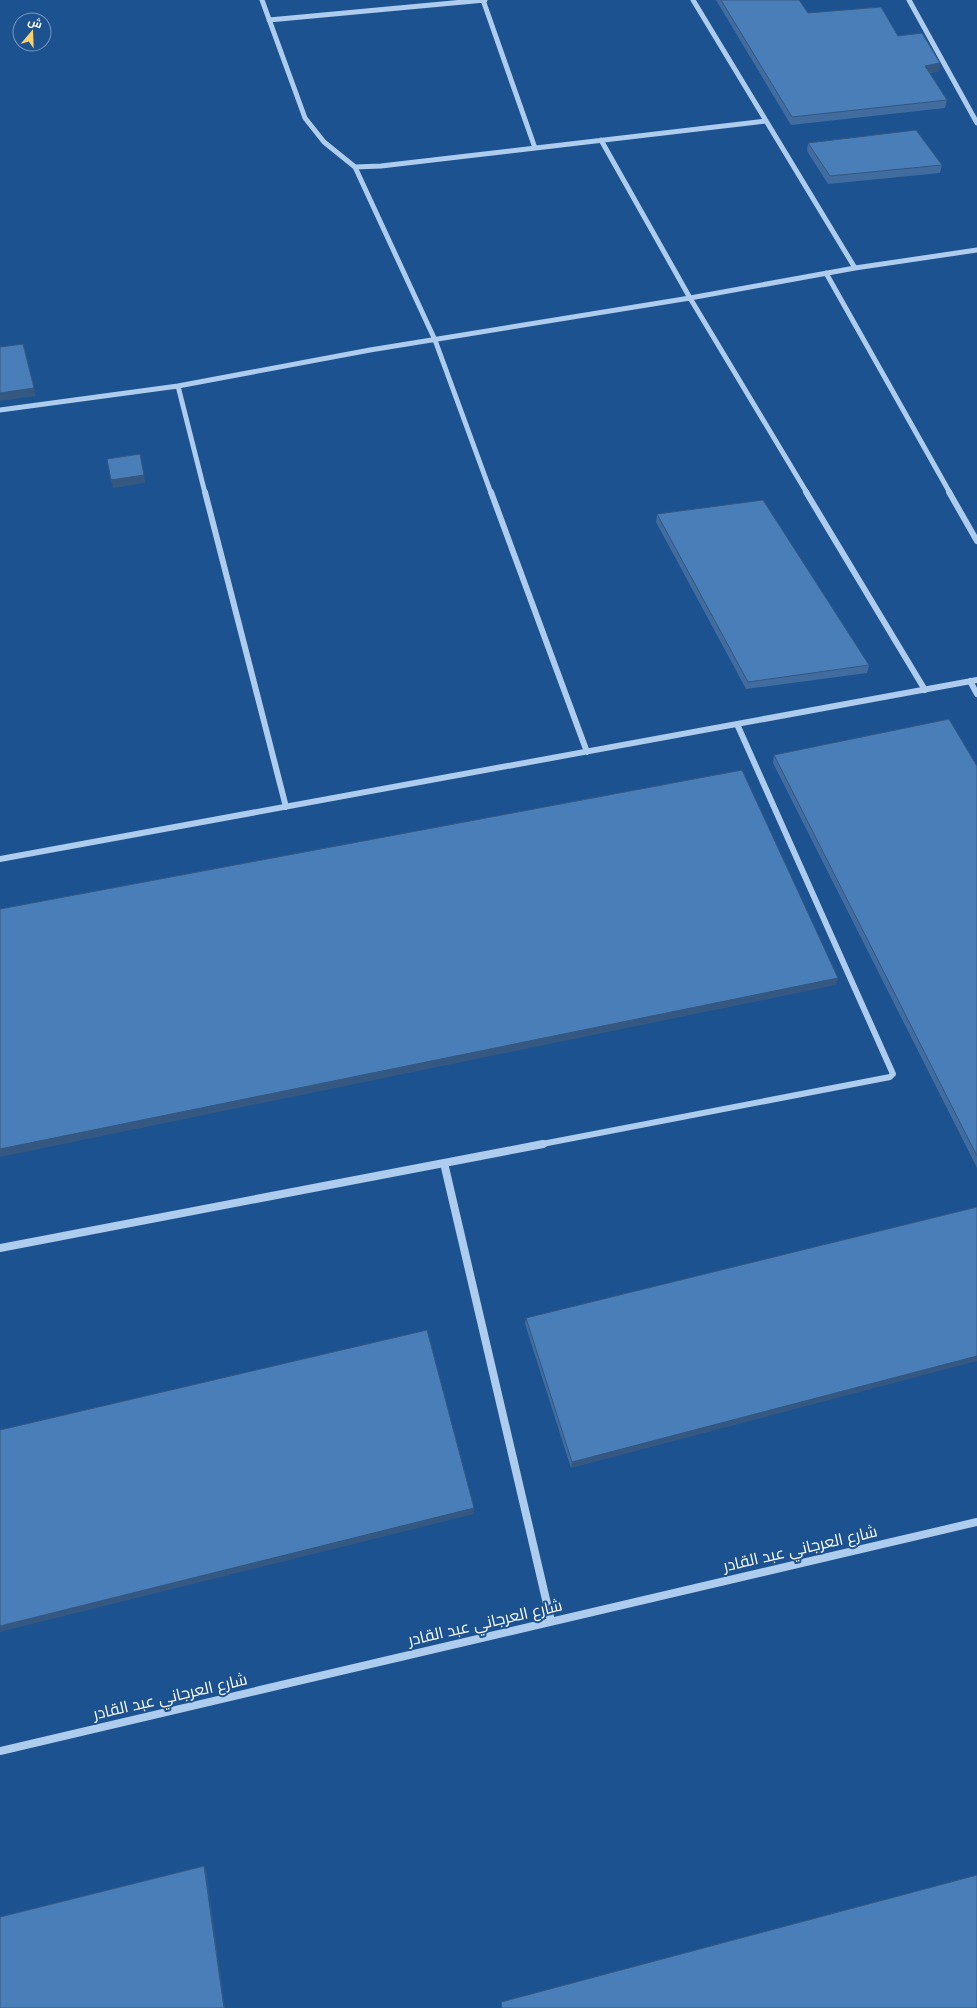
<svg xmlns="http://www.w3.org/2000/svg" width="977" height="2008" font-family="'DM Sans',Cairo,sans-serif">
  <rect width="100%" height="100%" fill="#1d5291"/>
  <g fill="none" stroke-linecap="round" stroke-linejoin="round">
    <!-- minor-far2 -->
    <path stroke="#adccee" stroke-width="5" d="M262,0L305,118L324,142L355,167L381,166L766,121
      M483,0L535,148
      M693,0L855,268
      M909,0L977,123
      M269,20L485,0
      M601,140L690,298L807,493
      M355,167L435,340L491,493
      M826,273L950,493
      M178,386L205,493
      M0,410L178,386L370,350L690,298L855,268L977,250"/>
    <!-- minor-far1 -->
    <path stroke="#adccee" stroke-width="6" d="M205,492L286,807
      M491,492L587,752
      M806,492L925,690
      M949,492L977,541
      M970,681L977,694
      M0,859L977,680
      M537,1145L890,1077L893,1074L737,724"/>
    <!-- minor -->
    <path stroke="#adccee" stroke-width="8" d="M444,1163L551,1621
      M0,1248L543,1144
      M0,1751L977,1522"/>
  </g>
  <!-- wall -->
  <path fill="#406c9f" d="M716,0H799L808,13L898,36L939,71L930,73L947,100L945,108L791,125Z
    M808,143L942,165L940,173L828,184L807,151Z
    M657,514L869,665L867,673L746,689L656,522Z
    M774,755L977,766V1168L773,763Z
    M977,1207L571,1468L525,1324L526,1318Z"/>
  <!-- shaded-wall -->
  <path fill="#345882" d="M940,63L939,71L924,74L925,66Z
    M34,388L36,396L0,401V393Z
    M144,475L145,483L113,488L111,480Z
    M838,978L836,985L0,1157V1149Z
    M977,1356V1361L571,1468L572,1462Z
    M474,1508V1514L0,1632V1626Z
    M204,1866L206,1869L225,2008H224Z"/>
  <!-- building -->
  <path fill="#4a7eb9" stroke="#345882" d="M721,0H799L808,13L881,7L898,36L922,33L940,63L925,66L947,100L792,117Z
    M916,130L942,165L830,176L808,143Z
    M23,344L34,388L0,393V347Z
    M140,454L144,475L111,480L107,459Z
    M763,500L869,665L748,682L657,514Z
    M949,719L977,766V1156L774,755Z
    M742,770L838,978L0,1149V909Z
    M977,1207V1356L572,1462L526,1318Z
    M427,1330L474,1508L0,1626V1430Z
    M204,1866L224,2008H0V1917Z
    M977,1875V2008H502L501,2002Z"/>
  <g text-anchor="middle" stroke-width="4" stroke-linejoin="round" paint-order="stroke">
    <!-- near-street labels -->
    <g font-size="16" fill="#fff" stroke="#1d5291">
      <text transform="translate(800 1548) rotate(-13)" y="6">شارع العرجاني عبد القادر</text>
      <text transform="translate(485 1622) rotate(-13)" y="6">شارع العرجاني عبد القادر</text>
      <text transform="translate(170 1696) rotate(-13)" y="6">شارع العرجاني عبد القادر</text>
    </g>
  </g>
  <!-- north arrow -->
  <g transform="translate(32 32) rotate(19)"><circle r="19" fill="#1d5291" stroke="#7797bd"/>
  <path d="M0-3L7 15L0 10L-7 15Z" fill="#fdd06c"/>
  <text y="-6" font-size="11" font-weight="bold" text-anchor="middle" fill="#ffffff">ش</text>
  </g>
</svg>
